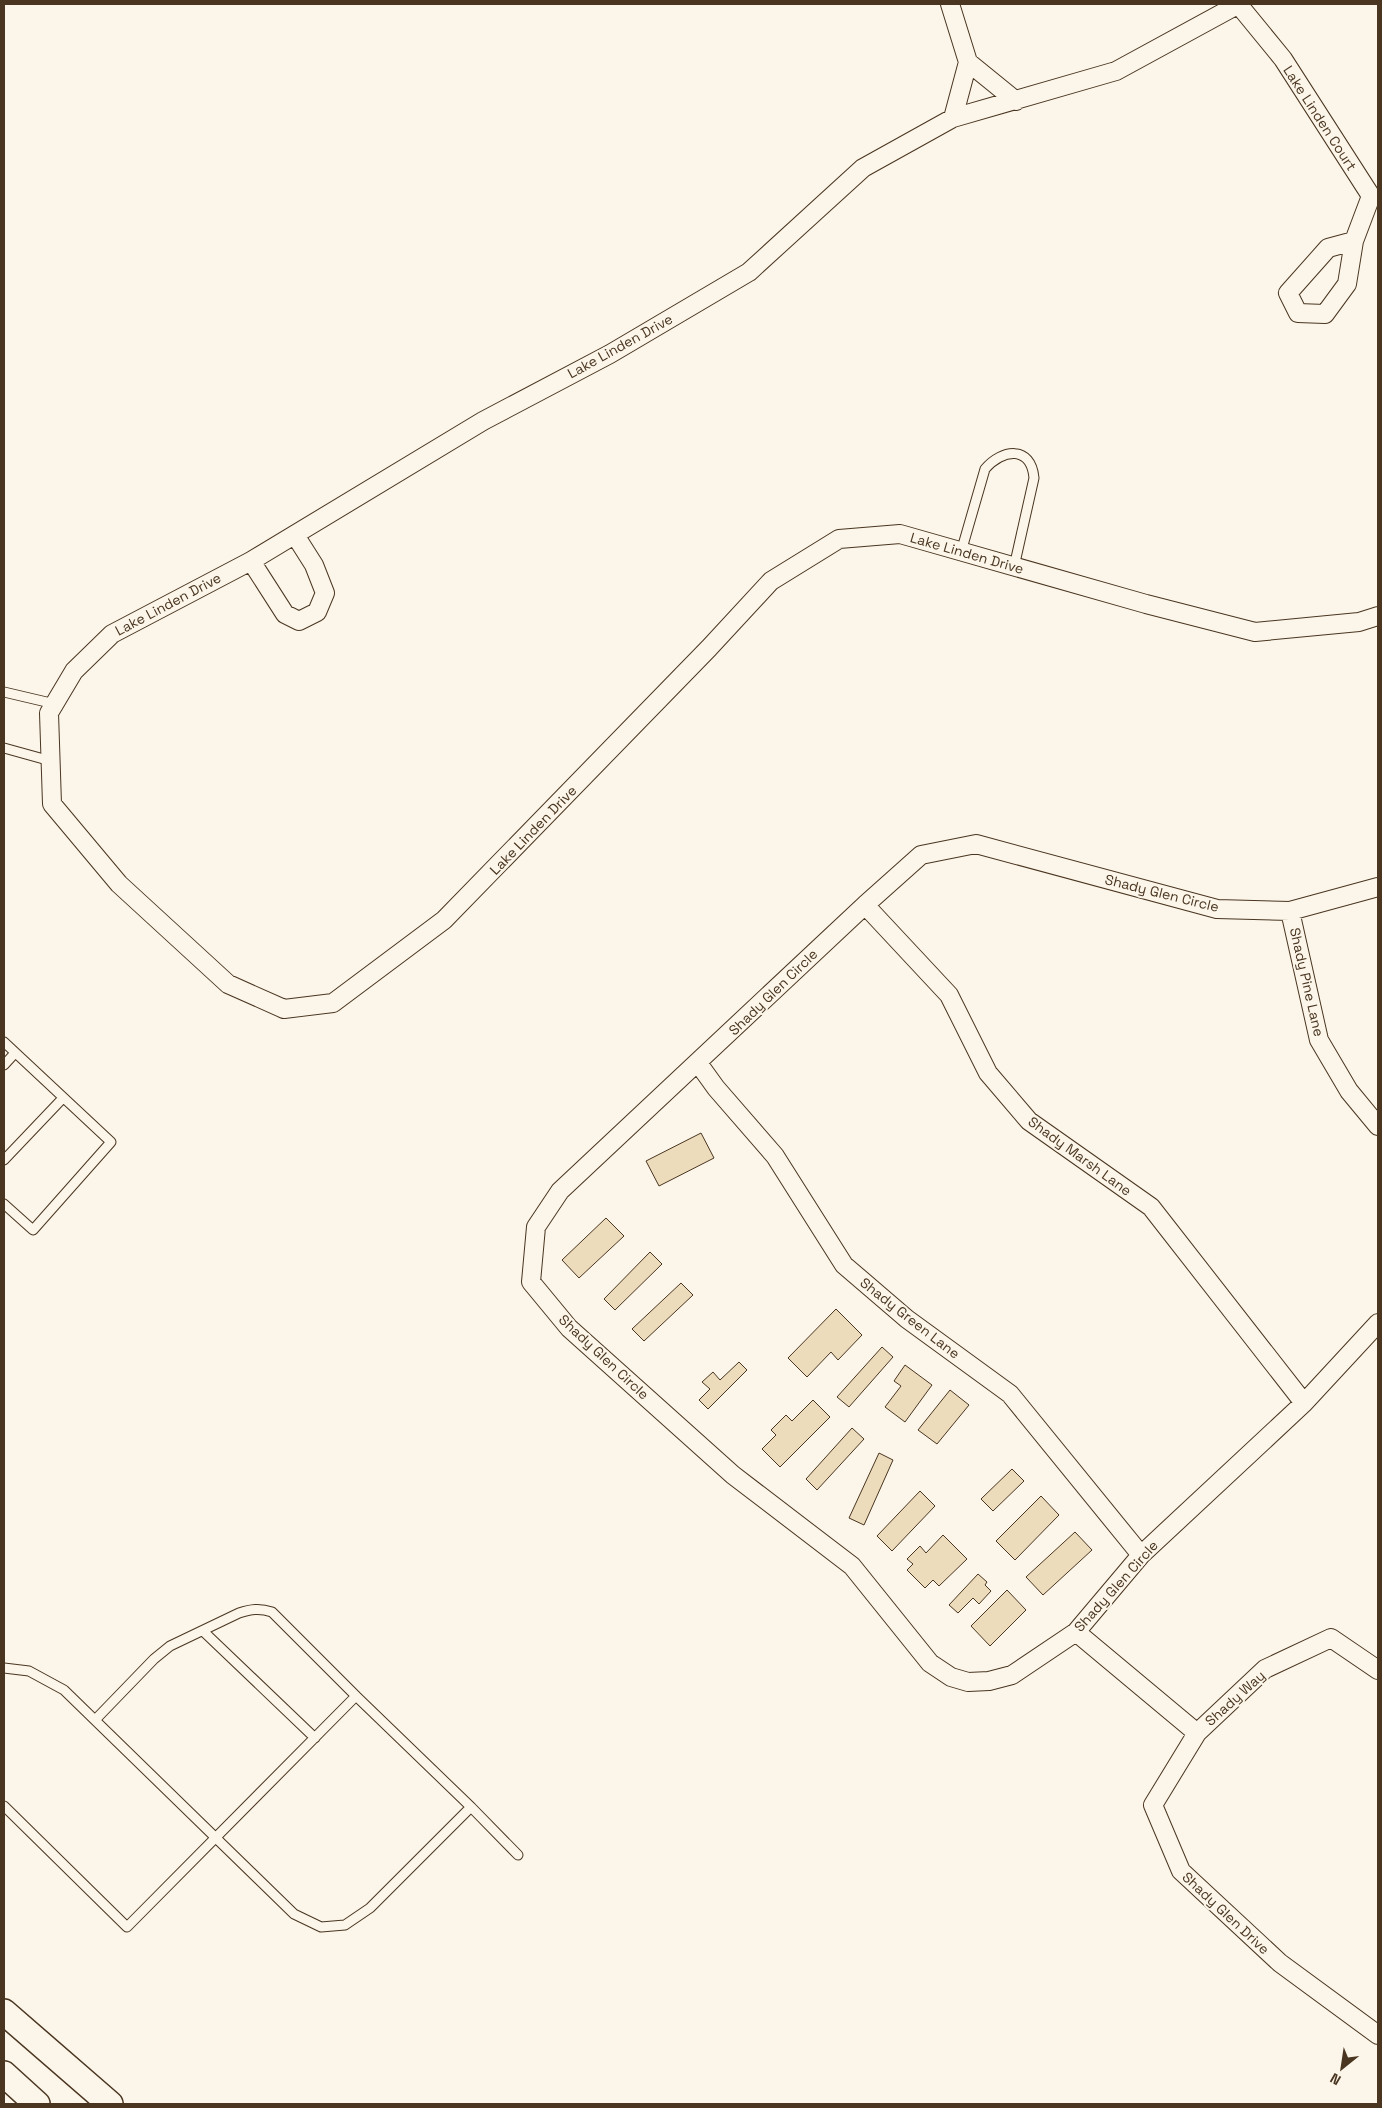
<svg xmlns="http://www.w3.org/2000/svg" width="1382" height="2108" font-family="'Space Grotesk',sans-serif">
  <rect width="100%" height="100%" fill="#fbf6e9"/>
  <!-- building -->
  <path fill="#ecdcbc" stroke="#4a3520" d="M701,1133L714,1158L659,1186L646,1161Z
    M606,1218L624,1236L579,1278L562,1260Z
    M650,1252L662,1264L615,1310L604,1299Z
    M681,1283L693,1295L644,1341L632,1329Z
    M836,1309L862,1335L838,1360L831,1352L807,1377L788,1358Z
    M882,1347L893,1357L849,1407L837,1397Z
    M739,1362L747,1370L708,1409L699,1400L710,1389L702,1382L713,1372L720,1380Z
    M905,1365L932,1385L905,1422L885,1407L901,1386L894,1381Z
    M950,1390L969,1405L937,1444L918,1430Z
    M813,1400L830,1417L780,1467L762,1449L776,1435L771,1430L786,1415L792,1421Z
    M852,1428L864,1439L817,1490L806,1479Z
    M879,1453L893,1460L864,1525L849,1518Z
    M1012,1469L1024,1481L993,1511L981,1499Z
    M920,1491L935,1506L892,1551L877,1536Z
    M1041,1496L1059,1515L1015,1560L996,1541Z
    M1075,1532L1092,1550L1043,1595L1026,1577Z
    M943,1535L967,1559L939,1586L933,1580L925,1588L907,1570L913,1564L907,1559L920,1546L926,1553Z
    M978,1574L987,1582L985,1585L991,1591L979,1604L973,1598L958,1613L949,1605Z
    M1007,1590L1026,1610L990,1646L971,1626Z"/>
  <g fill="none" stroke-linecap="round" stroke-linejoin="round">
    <defs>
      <path id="service" d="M961,552L985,469C1002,449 1031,445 1034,478L1014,567
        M4,692L55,704
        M4,748L51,761
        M4,1042L111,1142L33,1230L4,1204
        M4,1065L15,1053
        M4,1160L63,1098
        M203,1631L315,1738
        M4,1668L29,1671L64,1690L294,1914L321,1927L345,1925L370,1908L471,1807L356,1696L127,1927L4,1806
        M95,1720L154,1659L170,1646L239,1613C251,1609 260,1608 272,1612L356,1696
        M471,1807L518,1855"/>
      <path id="minor" d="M950,4L968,62
        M1238,4L1283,59L1371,196L1354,241L1328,248L1288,293L1298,313L1325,314L1347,284L1354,241
        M1239,4L1116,71L953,118L863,168L749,272L610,354L483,421L251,561L112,634L74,671L49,713L52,804L119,884L228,984L284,1009L333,1003L444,920L709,648L771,581L839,539L900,534L1146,604L1255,632L1359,622L1378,616
        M953,118L968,62L1016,101
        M251,561L285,614L299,621L317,612L325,593L314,565L295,535
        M1378,887L1290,911L1217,909L976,844L921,855L865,905L560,1191L536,1227L531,1282L569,1328L733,1475L852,1566L930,1663L951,1677L968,1682L989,1681L1012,1675L1076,1632L1141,1555L1304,1403L1378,1323
        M865,905L949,995L988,1073L1029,1121L1151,1207L1304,1403
        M1290,911L1319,1040L1349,1091L1378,1126
        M698,1063L716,1088L775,1156L844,1265L907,1319L1010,1394L1141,1555
        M1076,1632L1197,1733
        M1378,1670L1331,1638L1265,1669L1197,1733L1153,1805L1181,1871L1280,1963L1378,2035"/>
      <path id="secondary" d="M4,2012L110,2104
        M4,2074L37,2104"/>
    </defs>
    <!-- service casing -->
    <use href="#service" stroke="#4a3520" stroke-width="11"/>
    <!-- minor casing -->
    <use href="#minor" stroke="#4a3520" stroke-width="20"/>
    <!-- secondary casing -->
    <use href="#secondary" stroke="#4a3520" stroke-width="28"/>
    <!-- service -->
    <use href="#service" stroke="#fbf6e9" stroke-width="9"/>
    <!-- minor -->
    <use href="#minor" stroke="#fbf6e9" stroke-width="18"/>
    <!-- secondary -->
    <use href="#secondary" stroke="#fbf6e9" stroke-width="25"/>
  </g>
  <g text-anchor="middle" stroke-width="4" stroke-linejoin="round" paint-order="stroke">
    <!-- street labels -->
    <g font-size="14" fill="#4a3520" stroke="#fbf6e9">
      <text transform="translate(1320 118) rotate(57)" y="5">Lake Linden Court</text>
      <text transform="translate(620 346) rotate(-29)" y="5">Lake Linden Drive</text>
      <text transform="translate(967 553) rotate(16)" y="5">Lake Linden Drive</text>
      <text transform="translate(168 604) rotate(-28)" y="5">Lake Linden Drive</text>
      <text transform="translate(533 830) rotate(-46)" y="5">Lake Linden Drive</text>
      <text transform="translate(1162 893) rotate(14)" y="5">Shady Glen Circle</text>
      <text transform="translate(1307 982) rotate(77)" y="5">Shady Pine Lane</text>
      <text transform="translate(773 992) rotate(-44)" y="5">Shady Glen Circle</text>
      <text transform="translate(1080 1156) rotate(36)" y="5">Shady Marsh Lane</text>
      <text transform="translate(910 1318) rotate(38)" y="5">Shady Green Lane</text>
      <text transform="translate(604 1357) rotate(43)" y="5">Shady Glen Circle</text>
      <text transform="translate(1116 1586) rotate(-48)" y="5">Shady Glen Circle</text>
      <text transform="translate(1235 1698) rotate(-42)" y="5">Shady Way</text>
      <text transform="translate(1226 1913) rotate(43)" y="5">Shady Glen Drive</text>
    </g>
  </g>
  <!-- border -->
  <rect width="1382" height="2108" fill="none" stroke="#4a3520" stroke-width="10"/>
  <!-- north arrow -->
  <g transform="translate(1342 2068) rotate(210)" stroke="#fbf6e9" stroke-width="4" paint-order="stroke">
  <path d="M0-4L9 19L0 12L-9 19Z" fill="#4a3520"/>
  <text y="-8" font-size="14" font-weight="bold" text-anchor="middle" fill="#4a3520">N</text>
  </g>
</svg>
